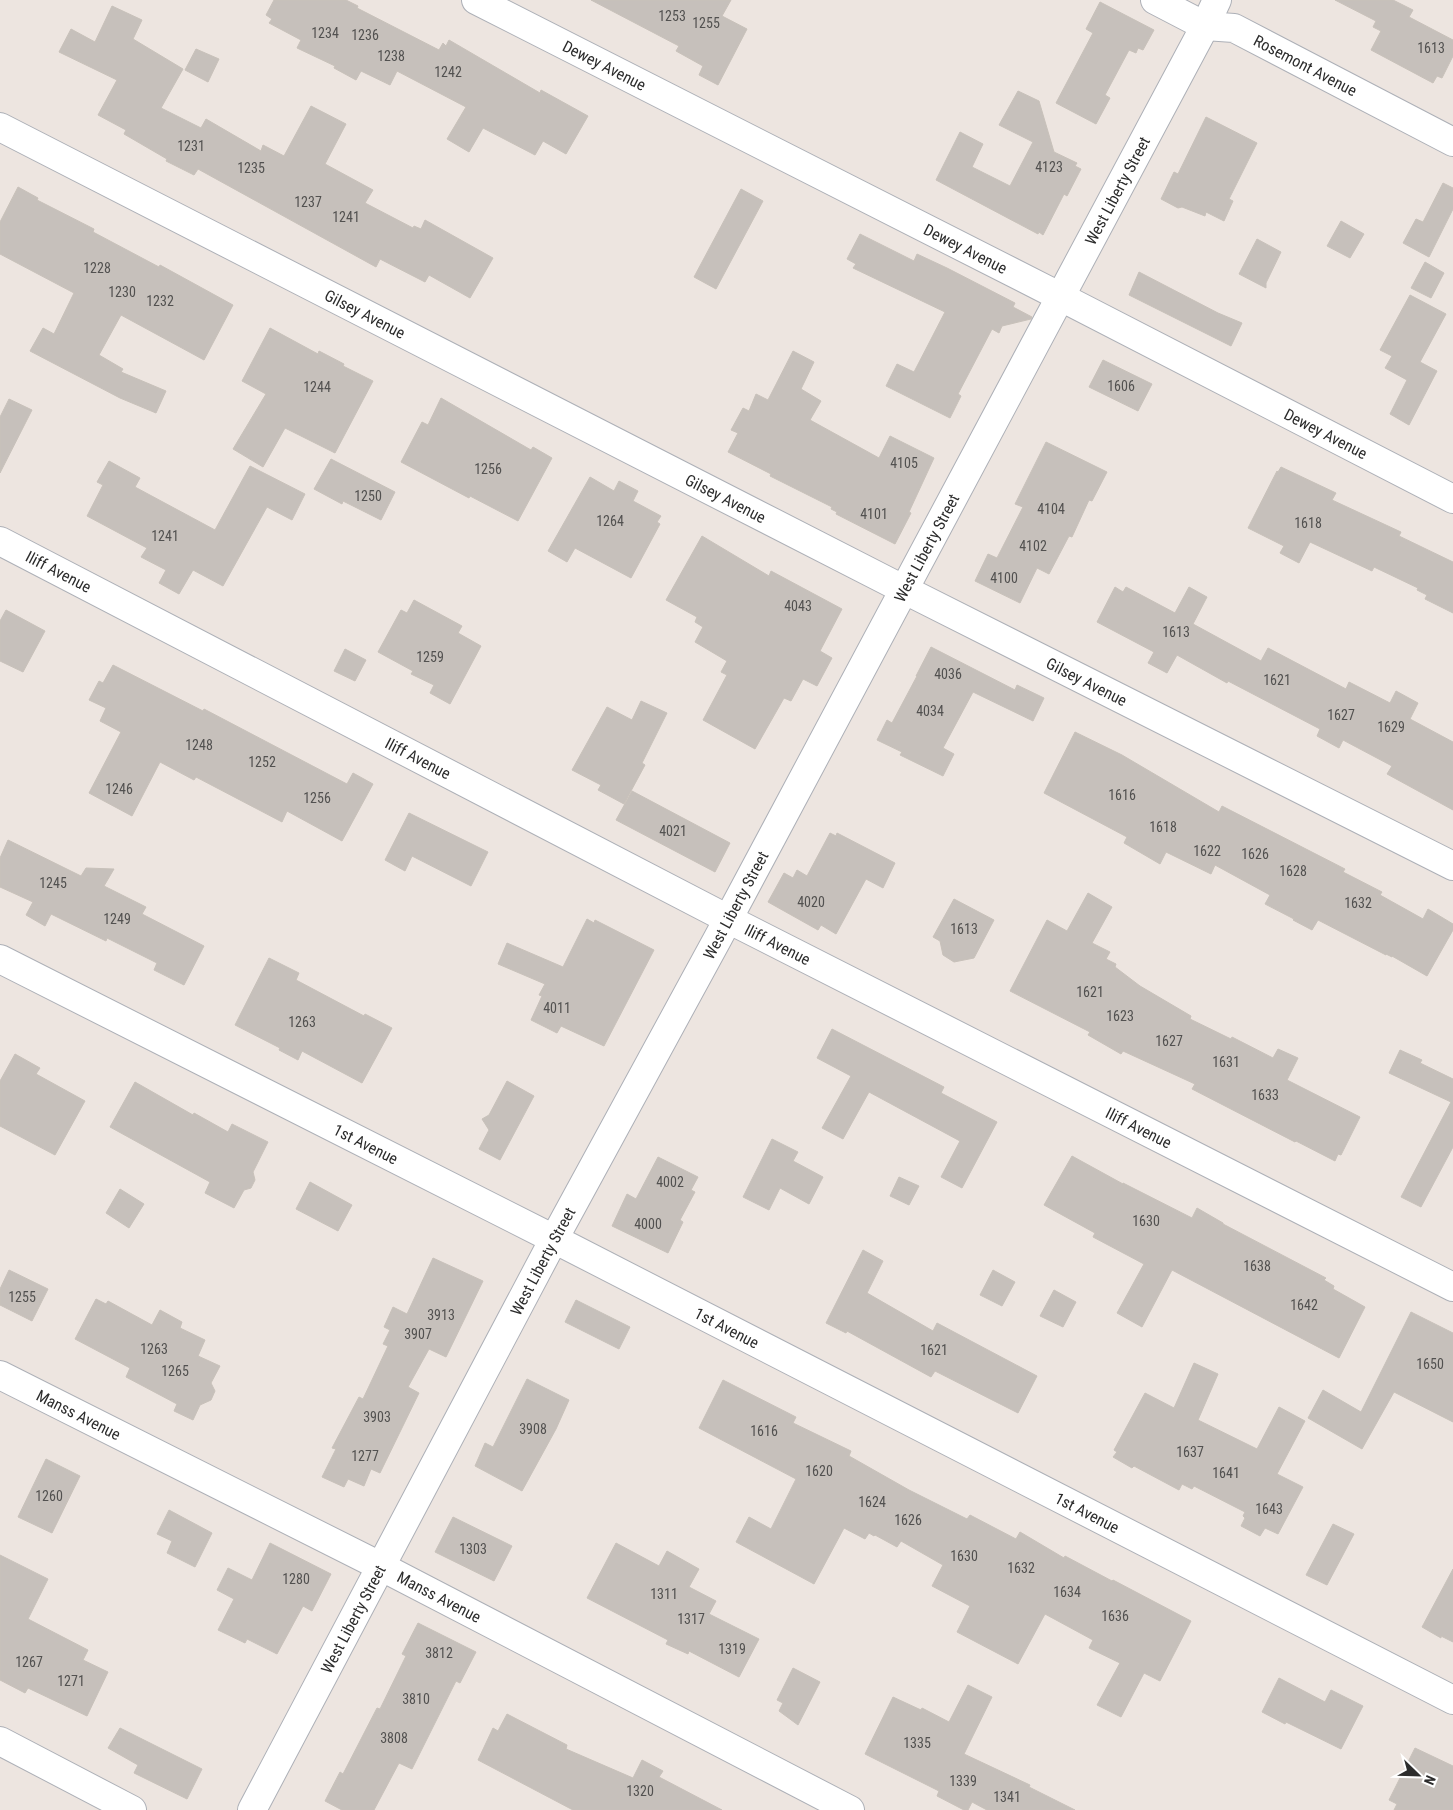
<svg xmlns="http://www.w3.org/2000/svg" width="1453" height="1810" font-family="'Roboto Condensed',sans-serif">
  <rect width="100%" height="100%" fill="#ede5e0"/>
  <!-- building -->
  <path fill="#c6c0bb" stroke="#c8c1ba" d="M274,0H346L358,6L357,8L439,50L443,43L446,46L449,40L540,93L541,90L588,116L566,154L543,141L535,155L483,128L469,152L447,139L466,107L397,71L390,85L361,71L356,80L334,68L335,66L297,48L301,40L269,23L272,19L266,15Z
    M591,0H731L722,16L747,29L718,85L699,75L703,66L676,51L679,46Z
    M1335,0H1393L1413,10L1409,17L1453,40V56L1442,78L1437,76L1433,83L1371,50L1381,31L1373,27L1376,21Z
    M1100,2L1154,30L1143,50L1138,48L1136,53L1129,50L1105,95L1110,98L1096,124L1056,103L1093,33L1086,29Z
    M112,6L142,20L133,39L183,69L161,108L201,128L206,119L261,151L263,145L284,156L311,106L346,124L325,164L373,190L365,203L413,228L414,226L421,229L425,220L493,258L470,298L429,275L425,282L380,259L376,267L198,169L194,175L166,161L167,159L124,134L126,130L98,115L117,80L59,52L71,29L95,42Z
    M196,49L219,59L208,82L185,70Z
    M1018,91L1039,101L1054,152L1077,163L1075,166L1081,169L1067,196L1064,194L1043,235L1039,232L1038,234L936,180L960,132L983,144L972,167L1010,186L1033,142L999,125Z
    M1206,117L1257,143L1229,199L1233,201L1224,221L1206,212L1205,216L1182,207L1178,208L1161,199L1174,172L1178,174Z
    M1443,183L1453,188V209L1429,257L1403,243L1416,219L1423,222Z
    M18,187L38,198L37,200L94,229L93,232L159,267L160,265L233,305L204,360L121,315L99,355L123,369L121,372L166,391L156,413L120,398L30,351L43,328L54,334L74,293L0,254V222Z
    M741,189L763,201L716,289L694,277Z
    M1341,221L1364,234L1350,258L1327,246Z
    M860,234L914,261L917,254L947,268L1015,303L1013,307L1032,317L1031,319L1002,326L999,333L992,329L958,394L961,396L950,418L886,386L897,364L914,372L945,312L853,268L856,264L847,259Z
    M1257,239L1281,252L1266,283V288L1239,274Z
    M1425,262L1444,273L1431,298L1411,288Z
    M1139,272L1218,313L1242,323L1231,346L1129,295Z
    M1410,295L1446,314L1420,362L1437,371L1409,425L1390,414L1407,380L1385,368L1392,356L1380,350Z
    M270,328L318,354L319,351L344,364L343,366L373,381L335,453L285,428L263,467L233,449L266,394L242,381Z
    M793,351L814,362L801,389L821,401L810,420L879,458L890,436L934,458L909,512L911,513L895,544L836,514L837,512L831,509L832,507L770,476L771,474L728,452L738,433L731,430L743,408L749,411L756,394L768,400Z
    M1103,360L1152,384L1138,411L1089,387Z
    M441,398L531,450L533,447L552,458L518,521L470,496L469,498L401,462L422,422L428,425Z
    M9,399L32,410L0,473V417Z
    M1046,442L1107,472L1092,501L1089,500L1072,537L1069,536L1049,574L1037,568L1020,603L975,581L988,554L997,558L1023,507L1015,504Z
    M331,459L395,492L381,520L343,501L342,504L314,489Z
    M109,461L140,478L135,487L215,530L250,466L305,494L292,520L267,507L223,586L193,570L179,594L159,583L166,570L141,557L147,548L87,516L103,485L97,482Z
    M1281,467L1336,493L1332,500L1401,532L1399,536L1453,562V613L1425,599L1427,595L1417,590L1418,588L1374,567L1372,571L1310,542L1299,563L1280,553L1284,546L1248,528L1277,471L1278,472Z
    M590,477L614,491L619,481L638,491L633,501L661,516L657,522L660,524L631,578L575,548L567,562L548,551Z
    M702,536L769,576L771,571L842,609L820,651L832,658L817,686L803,679L791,701L784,698L755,749L703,720L727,675L721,672L727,661L695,642L703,627L695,622L697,617L666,600Z
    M1115,587L1123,592L1126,587L1175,613L1189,587L1207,597L1193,624L1261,661L1268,648L1346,689L1349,682L1390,703L1396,691L1418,703L1410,719L1453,742V810L1387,774L1392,766L1343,740L1339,748L1317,736L1320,729L1228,681L1227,683L1177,655L1167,673L1148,663L1154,652L1097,622Z
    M414,600L462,626L458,633L481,646L450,704L430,693L434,685L411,674L413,671L378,652L401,610L407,613Z
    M6,610L45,631L23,672L0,661V621Z
    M931,647L1015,690L1017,685L1044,698L1033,721L973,692L943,748L954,754L943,776L900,755L902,752L877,740L887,720L892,723L917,676H916Z
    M345,649L366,660L355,681L334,671Z
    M113,665L203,711L204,709L347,784L353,773L373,784L342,841L287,811L282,822L196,777L194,780L160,762L132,816L89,793L121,732L100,721L106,708L89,700L99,681L103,683Z
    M641,701L667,713L642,763L645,765L624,804L598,790L601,785L572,770L607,707L632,720Z
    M1075,732L1122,755L1219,812L1222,806L1345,869L1343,872L1382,892L1380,895L1423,919L1428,909L1453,924V930L1427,976L1392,956V957L1386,954V955L1318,920L1312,930L1293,920L1294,919L1265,904L1270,895L1215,865L1211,874L1166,852L1160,864L1124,843L1127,837L1044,793Z
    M632,791L730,843L715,872L616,820Z
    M409,813L488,852L471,886L412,856L405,871L385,860Z
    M830,833L836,836L837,833L895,863L883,888L866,879L836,934L821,925L818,930L768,902L784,873L793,878L797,870L807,876Z
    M8,840L81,876L86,868L114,869L104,886L146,907L142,914L204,946L184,985L154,970L157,963L107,938L106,941L51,914L45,926L26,915L33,902L0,887V858Z
    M1088,893L1112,907L1092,943L1110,952L1106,959L1116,964L1115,967L1140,986L1191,1016L1190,1019L1231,1039L1232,1037L1273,1058L1278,1049L1298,1058L1287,1080L1360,1117L1341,1155L1338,1154L1335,1161L1296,1141L1295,1142L1192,1089L1195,1084L1123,1051L1121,1054L1088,1035L1090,1032L1010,991L1047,920L1067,931Z
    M954,899L994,920L974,958L954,962L943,955L940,941L933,937Z
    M587,919L594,923L595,920L654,950L604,1046L561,1026L557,1033L531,1020L542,996L539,995L545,984L498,964L507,943L563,967Z
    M269,958L299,973L296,980L364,1016L365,1014L392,1028L362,1083L302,1051L298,1060L279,1050L280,1048L235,1025Z
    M832,1029L944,1087L941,1093L997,1122L962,1188L941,1177L960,1141L869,1092L843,1139L822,1128L851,1076L817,1058Z
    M1400,1050L1422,1060L1420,1063L1453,1079V1147L1421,1207L1401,1197L1451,1102L1389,1073Z
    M15,1054L40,1068L36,1074L85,1101L55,1155L0,1126V1081Z
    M507,1081L534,1096L500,1160L479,1149L489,1130L482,1119L489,1115Z
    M135,1082L193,1115L194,1113L228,1132L232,1124L268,1142L253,1172L255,1180L251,1188L244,1190L234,1208L205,1193L210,1182L110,1127Z
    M772,1139L798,1152L793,1161L823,1177L809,1204L780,1188L769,1210L743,1197Z
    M1072,1156L1123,1184V1183L1192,1218L1197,1208L1223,1223V1224L1326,1278L1324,1280L1334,1286L1333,1289L1365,1307L1339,1358L1172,1270L1142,1327L1117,1313L1144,1264L1093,1237L1095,1233L1044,1205Z
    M658,1157L698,1177L691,1190L695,1192L680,1220L683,1222L668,1253L612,1226L627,1194L636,1199Z
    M899,1177L919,1186L909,1205L890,1196Z
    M310,1182L352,1205L338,1231L296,1209Z
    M120,1189L144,1204L129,1228L106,1213Z
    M863,1250L883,1261L867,1293L933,1331L937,1323L1037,1376L1018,1413L935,1371L931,1377L847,1331L846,1333L826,1323Z
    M433,1258L483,1281L446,1357L429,1349L408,1387L419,1393L380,1473L371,1469L364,1486L348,1479L344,1487L322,1477L336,1449L332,1448L359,1397L363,1399L388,1346L383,1344L390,1330L384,1327L393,1307L407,1314Z
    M9,1270L48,1289L32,1321L0,1305V1289Z
    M993,1270L1015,1282L1002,1306L980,1295Z
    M1054,1290L1076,1302L1063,1327L1040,1316Z
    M96,1299L106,1304L108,1301L152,1325L160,1310L182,1322L180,1328L205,1340L198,1356L220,1366L211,1383L215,1391L211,1400L200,1405L193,1420L174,1411L177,1404L126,1377L130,1368L75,1339Z
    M576,1300L630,1327L619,1349L565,1322Z
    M1411,1312L1453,1333V1422L1394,1392L1362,1449L1308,1418L1323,1390L1361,1412Z
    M1194,1363L1218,1374L1198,1420L1257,1449L1279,1407L1305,1421L1277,1474L1303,1487L1278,1534L1265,1528L1260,1536L1241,1526L1245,1518L1243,1516L1245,1512L1194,1486L1192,1489L1182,1484L1179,1490L1134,1466L1132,1468L1113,1457L1117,1452L1114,1450L1145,1393L1174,1408Z
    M527,1379L569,1400L556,1429L522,1491L475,1466L485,1443L493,1447Z
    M723,1380L796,1417L793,1423L851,1451L849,1456L909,1490L967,1519L970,1515L1016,1539L1020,1532L1064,1558L1065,1556L1112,1581L1113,1580L1191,1621L1160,1681L1144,1673L1121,1717L1097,1705L1120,1663L1089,1648L1093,1640L1045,1614L1018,1664L957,1632L970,1606L932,1586L943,1565L901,1541L897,1547L875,1535L874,1536L869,1533L865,1539L844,1528L814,1584L736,1542L749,1517L771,1529L796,1479L699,1428Z
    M46,1459L80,1476L52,1533L18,1517Z
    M169,1510L212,1533L195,1567L167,1553L172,1541L157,1534Z
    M453,1517L512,1546L494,1581L435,1552Z
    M1333,1524L1354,1534L1327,1585L1306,1575Z
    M270,1543L331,1574L312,1611L303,1606L277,1654L247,1639L245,1643L218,1630L234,1599L217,1590L228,1568L252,1580Z
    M616,1543L659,1566L667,1551L699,1569L689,1587L716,1601L709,1614L759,1639L739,1677L689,1651L688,1654L666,1644L668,1640L587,1598Z
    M0,1555L48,1579L28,1619L88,1650L83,1660L108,1672L87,1716L28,1688L25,1693L0,1680Z
    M1453,1569V1642L1441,1636V1638L1422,1627Z
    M418,1623L476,1652L460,1683L456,1681L412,1769L399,1763L374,1810H342L325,1801L340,1772L343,1774L377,1708L380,1709L406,1656L402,1654Z
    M793,1668L820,1682L798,1725L779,1711L783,1703L777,1700Z
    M1279,1678L1325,1702L1331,1690L1363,1706L1341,1749L1286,1722L1285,1724L1262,1712Z
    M968,1685L992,1697L964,1754L1030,1785L1029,1787L1075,1810H987L972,1802L968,1810H964L937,1796L939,1791L865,1754L893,1697L921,1710L922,1708L949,1722Z
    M507,1714L567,1745L566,1749L633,1778L642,1760L663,1771L659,1777L722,1810H573L478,1760L493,1728L498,1731Z
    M120,1728L202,1769L187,1799L134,1773L138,1765L108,1748Z
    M1415,1748L1453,1766V1810H1394L1397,1804L1389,1800Z"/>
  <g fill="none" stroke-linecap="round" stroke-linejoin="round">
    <defs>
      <g id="minor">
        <path id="s1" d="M476,0L1061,297L1453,499"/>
        <path id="s2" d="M1155,0L1205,26L1234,28L1453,142"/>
        <path id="s3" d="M0,127L903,589L1453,866"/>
        <path id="s4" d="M0,541L728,919L1453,1287"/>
        <path id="s5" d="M0,959L554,1239L1453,1700"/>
        <path id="s6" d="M0,1375L382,1567L850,1810"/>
        <path d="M0,1741L132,1810"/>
        <path id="s7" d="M252,1810L554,1239L718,938L1205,26L1217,0"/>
      </g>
    </defs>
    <!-- minor casing -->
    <use href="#minor" stroke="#adb0b7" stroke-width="30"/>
    <!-- minor -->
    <use href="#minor" stroke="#fff" stroke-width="28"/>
  </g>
  <g text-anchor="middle" stroke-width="4" stroke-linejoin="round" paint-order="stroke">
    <!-- number labels -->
    <g font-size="14" fill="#525150">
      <text x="672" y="21">1253</text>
      <text x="706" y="28">1255</text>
      <text x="325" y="38">1234</text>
      <text x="365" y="40">1236</text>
      <text x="1431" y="53">1613</text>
      <text x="391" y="61">1238</text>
      <text x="448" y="77">1242</text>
      <text x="191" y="151">1231</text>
      <text x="1049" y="172">4123</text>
      <text x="251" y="173">1235</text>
      <text x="308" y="207">1237</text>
      <text x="346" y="222">1241</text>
      <text x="97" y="273">1228</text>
      <text x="122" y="297">1230</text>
      <text x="160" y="306">1232</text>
      <text x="1121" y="391">1606</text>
      <text x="317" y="392">1244</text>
      <text x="904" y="468">4105</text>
      <text x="488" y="474">1256</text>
      <text x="368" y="501">1250</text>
      <text x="1051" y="514">4104</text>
      <text x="874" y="519">4101</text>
      <text x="610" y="526">1264</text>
      <text x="1308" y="528">1618</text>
      <text x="165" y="541">1241</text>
      <text x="1033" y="551">4102</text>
      <text x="1004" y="583">4100</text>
      <text x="798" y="611">4043</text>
      <text x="1176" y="637">1613</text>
      <text x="430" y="662">1259</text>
      <text x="948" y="679">4036</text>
      <text x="1277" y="685">1621</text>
      <text x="930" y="716">4034</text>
      <text x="1341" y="720">1627</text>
      <text x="1391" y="732">1629</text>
      <text x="199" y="750">1248</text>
      <text x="262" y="767">1252</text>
      <text x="119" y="794">1246</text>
      <text x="1122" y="800">1616</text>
      <text x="317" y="803">1256</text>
      <text x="1163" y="832">1618</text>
      <text x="673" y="836">4021</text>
      <text x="1207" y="856">1622</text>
      <text x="1255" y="859">1626</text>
      <text x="1293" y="876">1628</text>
      <text x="53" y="888">1245</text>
      <text x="811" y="907">4020</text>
      <text x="1358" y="908">1632</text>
      <text x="117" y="924">1249</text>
      <text x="964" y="934">1613</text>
      <text x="1090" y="997">1621</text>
      <text x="557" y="1013">4011</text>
      <text x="1120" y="1021">1623</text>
      <text x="302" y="1027">1263</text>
      <text x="1169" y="1046">1627</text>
      <text x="1226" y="1067">1631</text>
      <text x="1265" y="1100">1633</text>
      <text x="670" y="1187">4002</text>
      <text x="1146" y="1226">1630</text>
      <text x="648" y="1229">4000</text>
      <text x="1257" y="1271">1638</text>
      <text x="22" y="1302">1255</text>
      <text x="1304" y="1310">1642</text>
      <text x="441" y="1320">3913</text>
      <text x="418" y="1339">3907</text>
      <text x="154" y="1354">1263</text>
      <text x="934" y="1355">1621</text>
      <text x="1430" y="1369">1650</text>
      <text x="175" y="1376">1265</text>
      <text x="377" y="1422">3903</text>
      <text x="533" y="1434">3908</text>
      <text x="764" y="1436">1616</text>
      <text x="1190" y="1457">1637</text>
      <text x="365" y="1461">1277</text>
      <text x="819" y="1476">1620</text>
      <text x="1226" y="1478">1641</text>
      <text x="49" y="1501">1260</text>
      <text x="872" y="1507">1624</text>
      <text x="1269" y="1514">1643</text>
      <text x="908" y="1525">1626</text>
      <text x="473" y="1554">1303</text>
      <text x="964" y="1561">1630</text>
      <text x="1021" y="1573">1632</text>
      <text x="296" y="1584">1280</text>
      <text x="1067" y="1597">1634</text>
      <text x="664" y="1599">1311</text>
      <text x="1115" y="1621">1636</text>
      <text x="691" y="1624">1317</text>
      <text x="732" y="1654">1319</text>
      <text x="439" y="1658">3812</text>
      <text x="29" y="1667">1267</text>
      <text x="71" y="1686">1271</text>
      <text x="416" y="1704">3810</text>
      <text x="394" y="1743">3808</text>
      <text x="917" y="1748">1335</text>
      <text x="963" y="1786">1339</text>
      <text x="640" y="1796">1320</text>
      <text x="1007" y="1802">1341</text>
    </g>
    <!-- street labels -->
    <g font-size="16" fill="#2c2c2c" stroke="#fff">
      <text dy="6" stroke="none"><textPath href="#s1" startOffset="144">Dewey Avenue</textPath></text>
      <text dy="6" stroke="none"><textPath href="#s2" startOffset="166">Rosemont Avenue</textPath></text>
      <text dy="6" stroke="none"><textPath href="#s7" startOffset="1836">West Liberty Street</textPath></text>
      <text dy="6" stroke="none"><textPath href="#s1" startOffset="549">Dewey Avenue</textPath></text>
      <text dy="6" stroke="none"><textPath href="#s3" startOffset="410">Gilsey Avenue</textPath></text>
      <text dy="6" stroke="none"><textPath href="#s1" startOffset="954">Dewey Avenue</textPath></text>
      <text dy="6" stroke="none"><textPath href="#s3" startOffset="815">Gilsey Avenue</textPath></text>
      <text dy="6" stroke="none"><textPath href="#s7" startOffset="1431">West Liberty Street</textPath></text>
      <text dy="6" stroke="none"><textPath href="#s4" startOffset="66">Iliff Avenue</textPath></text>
      <text dy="6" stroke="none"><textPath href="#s3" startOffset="1220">Gilsey Avenue</textPath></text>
      <text dy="6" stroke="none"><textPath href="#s4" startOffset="471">Iliff Avenue</textPath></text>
      <text dy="6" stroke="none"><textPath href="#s7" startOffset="1026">West Liberty Street</textPath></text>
      <text dy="6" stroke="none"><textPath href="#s4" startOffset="876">Iliff Avenue</textPath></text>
      <text dy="6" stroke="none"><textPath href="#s4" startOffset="1281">Iliff Avenue</textPath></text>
      <text dy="6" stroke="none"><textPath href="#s5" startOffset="410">1st Avenue</textPath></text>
      <text dy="6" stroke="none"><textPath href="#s7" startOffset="621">West Liberty Street</textPath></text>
      <text dy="6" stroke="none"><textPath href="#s5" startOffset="815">1st Avenue</textPath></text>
      <text dy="6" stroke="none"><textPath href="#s6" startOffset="88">Manss Avenue</textPath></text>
      <text dy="6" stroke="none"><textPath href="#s5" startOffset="1220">1st Avenue</textPath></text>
      <text dy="6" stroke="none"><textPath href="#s6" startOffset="492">Manss Avenue</textPath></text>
      <text dy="6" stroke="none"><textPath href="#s7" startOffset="216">West Liberty Street</textPath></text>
    </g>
  </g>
  <!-- north arrow -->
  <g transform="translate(1418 1775) rotate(113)" stroke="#ffffff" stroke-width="4" paint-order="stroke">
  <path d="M0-4L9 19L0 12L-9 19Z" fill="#2c2c2c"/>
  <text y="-8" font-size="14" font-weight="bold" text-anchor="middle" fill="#2c2c2c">N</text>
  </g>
</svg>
